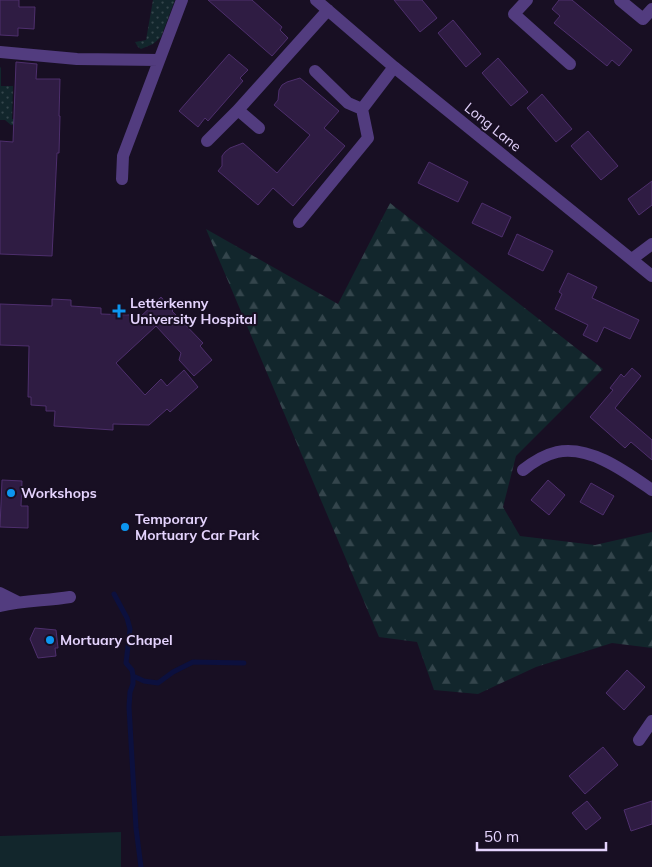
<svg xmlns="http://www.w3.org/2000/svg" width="652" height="867" font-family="Mulish,sans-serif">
  <defs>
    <pattern id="grass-dots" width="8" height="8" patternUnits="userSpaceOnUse" patternTransform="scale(1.25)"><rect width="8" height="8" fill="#12262c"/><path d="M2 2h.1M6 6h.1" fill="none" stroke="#34454c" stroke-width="1.8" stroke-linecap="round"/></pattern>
    <pattern id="forest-firs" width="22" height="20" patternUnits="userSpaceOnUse" patternTransform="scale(1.25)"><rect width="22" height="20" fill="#12262c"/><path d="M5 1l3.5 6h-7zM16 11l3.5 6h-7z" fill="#34454c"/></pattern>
  </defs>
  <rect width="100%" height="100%" fill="#180f23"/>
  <!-- grass -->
  <path fill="url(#grass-dots)" d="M153,0H175L161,37L153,44L141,49L138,47L135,42L146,40Z
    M1,67V86H13L12,119L31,120V125H11L5,120H0V68Z"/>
  <!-- forest -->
  <path fill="url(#forest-firs)" d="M390,203L603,369L516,456L503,507L520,536L595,545L652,532V648L612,643L536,667L478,694L434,690L417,642L379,637L206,229L338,304Z"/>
  <!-- park -->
  <path fill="#12262c" d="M121,832V867H0V836Z"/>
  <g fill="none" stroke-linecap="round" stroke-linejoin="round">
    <!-- stream -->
    <path stroke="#0c103e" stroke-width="5" d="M114,594L127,618L130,629L126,663L132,670L133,676V684L130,692L129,707L136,828L141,867
      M133,676L144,681L158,683L173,672L193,662L244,663"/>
  </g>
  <!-- building -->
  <path fill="#2f1c43" stroke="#4e2f6d" d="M0,0H19V7H35L34,29L18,28V36L0,35Z
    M208,0H252L282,27L280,30L288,38L272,56Z
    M394,0H422L437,18L420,32Z
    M559,0H572L632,50L619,66L612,60L607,66L554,23L560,16L552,9Z
    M453,20L481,54L466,67L438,33Z
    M229,54L248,70L240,78L243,81L208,121L205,118L198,127L179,111Z
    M498,58L528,92L511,106L482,73Z
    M16,62L37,64L36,79H60L59,116H60L59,153H57L52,256L0,254V141L13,142Z
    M300,78L339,111L324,128L345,146L293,206L273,188L258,205L218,171L222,166V156L225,152L230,148L243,143L277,173L310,135L274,105L278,100L279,90L282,85L287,82Z
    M542,94L572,129L556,142L527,108Z
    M588,131L618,166L601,180L571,146Z
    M429,162L468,182L458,202L418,183Z
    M652,181V205L639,215L628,199Z
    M482,203L511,217L502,237L472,223Z
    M517,234L553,251L543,271L508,254Z
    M568,273L597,287L592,298L639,320L630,339L604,327L597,342L583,335L588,325L555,309L562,294L559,292Z
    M161,297L173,310L172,311L203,343L200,346L212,360L194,376L179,360L181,353L156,326L116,363L145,395L161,379L167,386L184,370L198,387L170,412L167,409L149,425L113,424V430L54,426L55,411H46V406L31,405V397H28L29,346L0,345V304L52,306V299L71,300V306L101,308V314L130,315L135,322Z
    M632,368L641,376L615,408L652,440V460L631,442L625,448L590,417L613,390L610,388L621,374L624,377Z
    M2,480L22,481L21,506H28V528L0,527Z
    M548,480L565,495L549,515L531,500Z
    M591,483L614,496L603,515L580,502Z
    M35,628L56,630L58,648H55L56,656L38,658L30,639Z
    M627,670L645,687L624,710L606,693Z
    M603,747L618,765L585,794L569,776Z
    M587,801L601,818L586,830L572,813Z
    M652,801V824L631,831L624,810Z"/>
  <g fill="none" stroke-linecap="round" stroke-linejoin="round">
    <!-- minor -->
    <path stroke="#523c7f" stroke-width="12" d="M316,0L394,67L652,276
      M527,0L514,14L570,64
      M620,0L643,19L652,9
      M0,52L77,59L159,60
      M315,71L348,103L362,109
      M238,110L259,128
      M207,141L238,110L328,10
      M122,179L123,156L182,0
      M299,222L368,138L362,109L394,67
      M632,259L652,244
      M523,470C533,462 544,455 557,452C590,445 626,472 652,490
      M0,593L18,602
      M0,606C23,600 47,601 70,597
      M639,740L652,721"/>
  </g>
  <!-- markers -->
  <g fill="#0c96f0" stroke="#180f23" stroke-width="2">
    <path d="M116.5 303.5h5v5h5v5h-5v5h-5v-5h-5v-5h5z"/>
    <circle cx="11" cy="493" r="5"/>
    <circle cx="125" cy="527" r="5"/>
    <circle cx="50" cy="640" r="5"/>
  </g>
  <g text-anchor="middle" stroke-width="4" stroke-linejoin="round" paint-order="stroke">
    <!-- street labels -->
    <g font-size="14" fill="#e4d3fd" stroke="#180f23">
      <text transform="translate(493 127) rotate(39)" y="5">Long Lane</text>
    </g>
    <!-- poi labels -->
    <g font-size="14" font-weight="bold" fill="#e4d3fd" stroke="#180f23" text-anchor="start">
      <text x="130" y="308">Letterkenny<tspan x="130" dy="16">University Hospital</tspan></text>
      <text x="21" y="498">Workshops</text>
      <text x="135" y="524">Temporary<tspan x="135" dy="16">Mortuary Car Park</tspan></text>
      <text x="60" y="645">Mortuary Chapel</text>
    </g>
  </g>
  <!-- scale -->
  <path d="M477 842v8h129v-8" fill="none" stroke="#e4d3fd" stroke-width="2.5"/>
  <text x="484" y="842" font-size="15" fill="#e4d3fd" stroke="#180f23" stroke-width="4" paint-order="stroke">50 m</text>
</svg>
